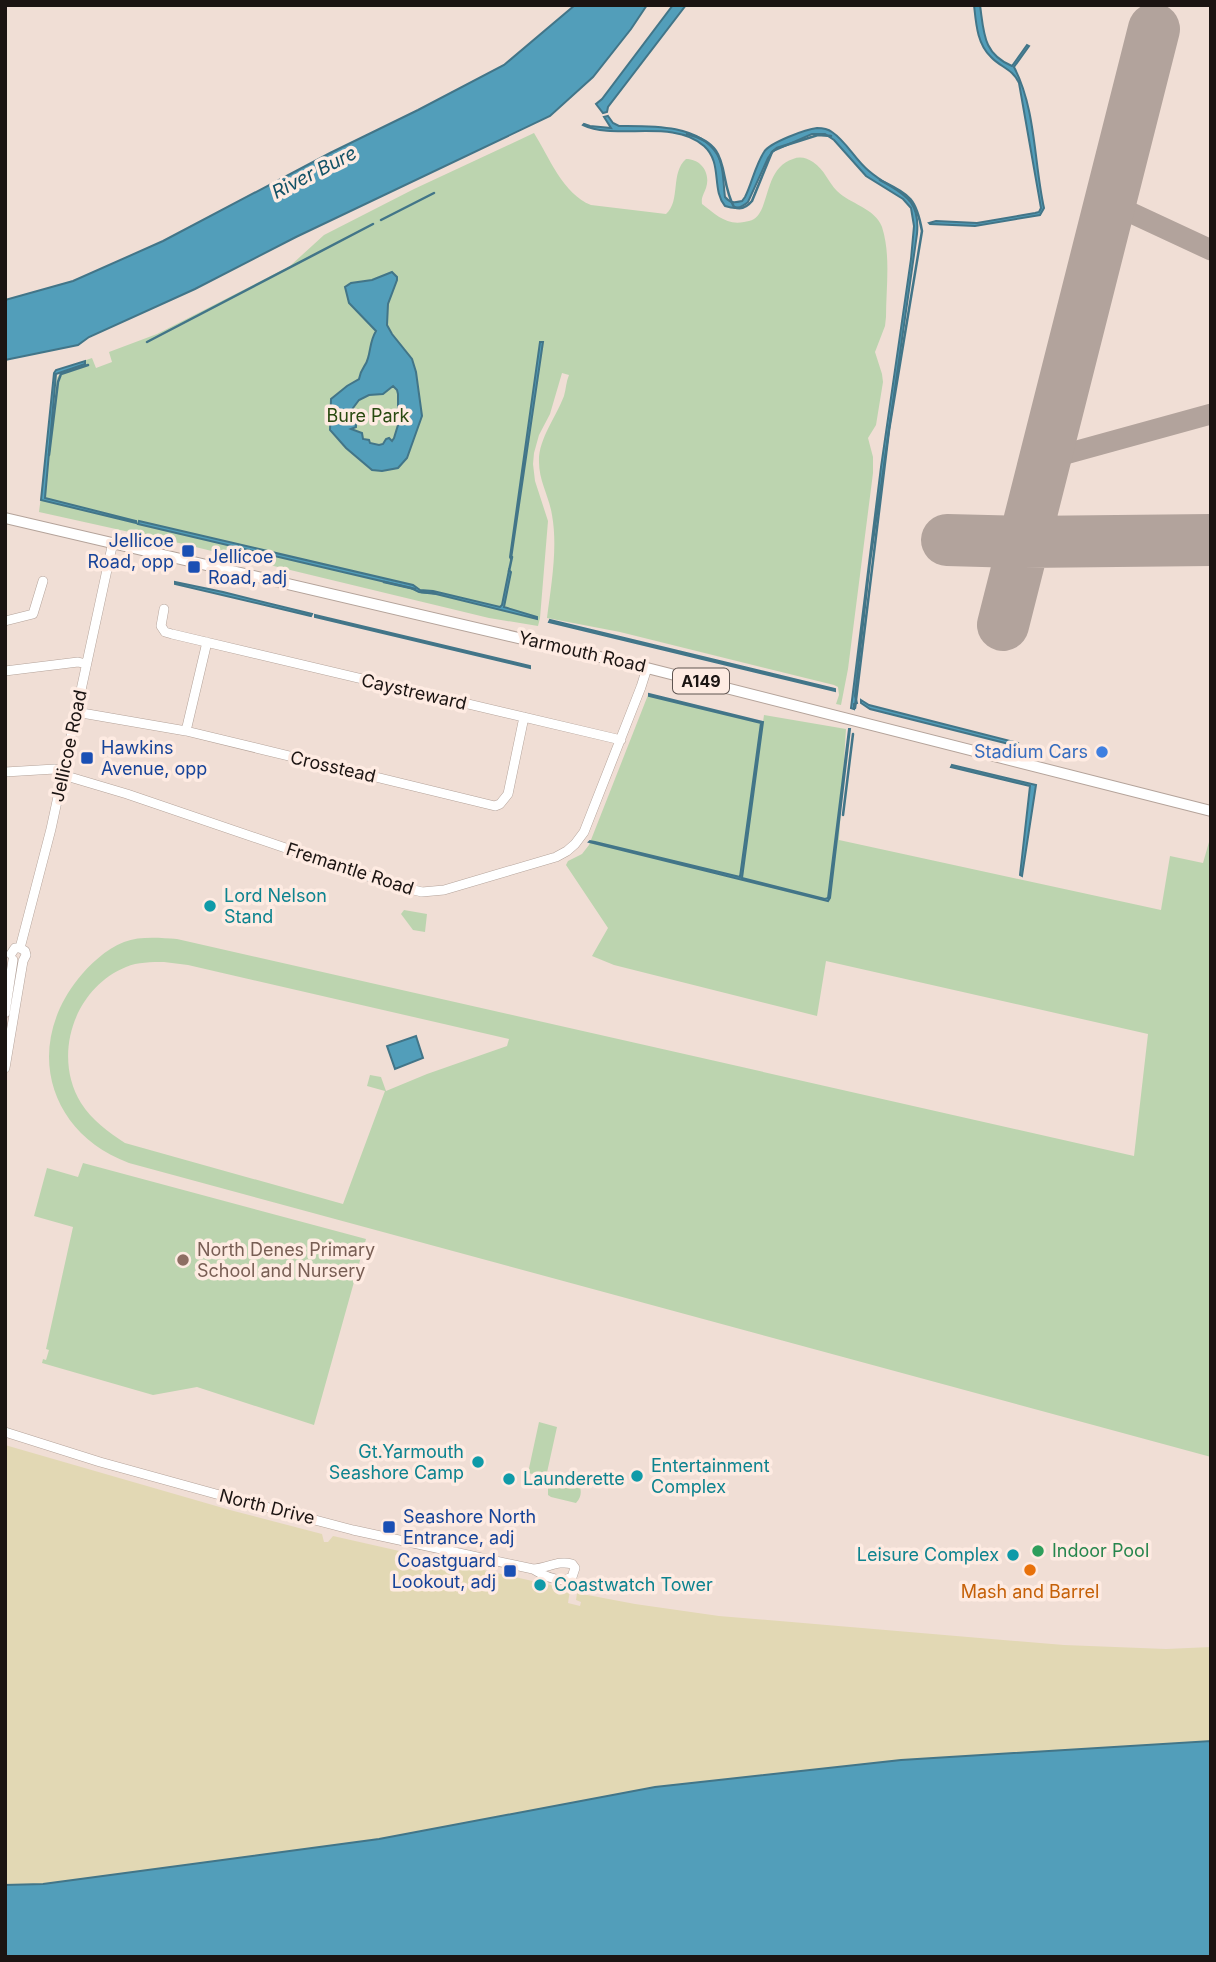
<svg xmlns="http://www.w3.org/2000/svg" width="1216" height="1962" font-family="Inter,sans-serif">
  <rect width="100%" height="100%" fill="#f0ded5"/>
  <!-- green -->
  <path fill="#bcd4af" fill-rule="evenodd" d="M534,133C549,157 563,194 591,205L666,214C681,201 670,173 686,159C701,159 711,173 706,188C704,194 701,197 702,204C715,214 727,226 744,222C747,221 751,221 754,219C770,209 764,168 793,159C800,156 807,158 813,162C825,170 828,182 837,191C850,204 875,208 882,227C891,255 886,288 886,317L885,326L875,352L882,374L883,382L876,425L868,438L873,457V473L848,669L841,705L836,704L839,695L838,687L834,685L620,632L547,618C551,586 558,548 552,515C549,496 539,481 539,462C538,440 556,417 564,396C566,389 566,382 569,375L562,373L550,414L539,435L534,453L533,464L535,481L548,521L540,618L538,626L489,618L179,543L39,512L53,402L57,378L63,368L92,358L96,368L112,362L109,352L157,334L290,266L324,235L414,189Z
    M648,695L763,722L764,715L846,729L839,840L1161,910L1170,856L1203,863L1211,835V1457L129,1163C48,1133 24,1047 78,979C89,965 106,949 124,942C140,936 160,938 177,939L1134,1156L1148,1034L826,961L817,1016L614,965L592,956L608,928L566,865L568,861L582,854L589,845ZM164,962L188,965L509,1039L507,1046L427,1074L386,1091L381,1077L370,1075L367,1086L385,1091L343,1204L125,1143C108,1132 92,1120 81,1103C52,1056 74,988 126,967C138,962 151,962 164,962Z
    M404,910L427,914L425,932L413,930L401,914Z
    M83,1163L366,1239L314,1425L197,1387L153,1395L42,1363L43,1359L46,1360L49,1350L46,1349L73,1227L34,1216L47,1168L78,1177Z
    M539,1422L557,1427L546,1477L528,1473Z
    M564,1475L578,1480C581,1489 583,1495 576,1503L551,1497L548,1495V1484L559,1476Z"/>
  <!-- sand -->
  <path fill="#e2d8b4" d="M5,1445L230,1510L322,1534L324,1542H328L333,1536L537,1582V1586L542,1587L543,1583L570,1590L568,1603L580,1606L581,1602L576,1600L577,1593L635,1604L719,1616L1064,1645L1166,1649L1211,1647V1784L421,1835L5,1889Z"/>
  <!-- water -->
  <path fill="#529eba" stroke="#427588" stroke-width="2" fill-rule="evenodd" d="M575,5H647L631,29L593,77L550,116L296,237L195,289L89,337L78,345L5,360V300L73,281L163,241L330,153L418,110L504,65Z
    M673,5H686L608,107L607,112L603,113L596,104L602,99Z
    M974,5H980C984,33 983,54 1012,66L1027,45L1029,46L1014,67C1036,109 1034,163 1044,208L1040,215L975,226L930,224L929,223L936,221L977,223L1035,213L1039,212L1041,208L1019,83C1013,69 1000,67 991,57C977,44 976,23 974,5Z
    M608,116L613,123L619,126C650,126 698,124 717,154C724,166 723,183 725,197C730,203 734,203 742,201L745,197C752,183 755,166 764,152C769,143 806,129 817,128C822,128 828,129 832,132C847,142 855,160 869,171C894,193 921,192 917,234L870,563L855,696L857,703L854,704V709L851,708L852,700L881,467L911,259L914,226L911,208L903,199L866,176L834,140L825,134H812L773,151L768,158L748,202C740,209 735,209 725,206C711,189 723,163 704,146C673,118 615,141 583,125L584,124L590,126L611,128L604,117Z
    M392,272L397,277V280L388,304L387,325L392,334L412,359L416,372L422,416L407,458L398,468L382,471L372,470L346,448L330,430L331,399L347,386L359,379C361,367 366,367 368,358C371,348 370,341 376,331L349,303L345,287L351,283L372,280ZM393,386L397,390L398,394V408L401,415L394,438L392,441L389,438L386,439L383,444L379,445L370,443L369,440L363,439L362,433L351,429L356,427V425L350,420V412L359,400L369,395L383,394Z
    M540,342H543L511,559L510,557Z
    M85,361V364L56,374L45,498L136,521V523L41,500L54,373L56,370Z
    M139,521L413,585L420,590L433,591L500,607L502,605L509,570L511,572L504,607L537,617V619L436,594L419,592L411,588L138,524Z
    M175,582L223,592L312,614L311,616L175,584Z
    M315,615L530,666V668L315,617Z
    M550,620L835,689V691L549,622Z
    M649,694L763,722L742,878L825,899L828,898L849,729H850L830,898L828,901L589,842L590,841L595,842L740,877L761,723L649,696Z
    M861,700L869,705L1018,743L1017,746L870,709L861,703Z
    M952,765L1036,785L1022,876L1020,875L1030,786L951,767Z
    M416,1036L423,1058L395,1069L387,1046Z
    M1211,1741V1957H5V1885L43,1884L379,1839L655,1787L901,1760Z"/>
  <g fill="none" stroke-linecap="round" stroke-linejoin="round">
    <!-- stream -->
    <path stroke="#427588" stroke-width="2.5" d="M687,134C733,145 717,175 734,207C741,210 747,207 752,201L772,152L777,148L818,135L831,136
      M381,220L434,193
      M147,342L373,224
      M49,455L58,382L61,374L88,365
      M509,571L512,557
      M384,582L415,589
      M421,592L435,593
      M855,708L889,430L922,231C916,197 909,195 880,180
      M843,815L853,734"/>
    <!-- taxiway -->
    <path stroke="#b2a39c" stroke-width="21" d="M1110,203L1211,250
      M1044,460L1211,414"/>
    <!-- runway -->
    <path stroke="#b2a39c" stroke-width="52" d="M947,540L1023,542L1211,540
      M1003,625L1154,29"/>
    <defs>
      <path id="minor" d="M164,609L161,626L165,632L172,634L621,740
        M5,621L33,614L43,581
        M5,671L78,662L86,664
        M76,712L186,731L495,806L500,804L508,794L524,717
        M186,731L207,642
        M5,772L55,769L63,771
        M63,775L127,794L397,886L422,892L444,890L556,857L567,851L575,844L584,832L641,687L647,668
        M11,954L15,948H20L51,829L113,542
        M5,1013L13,960
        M5,1068L23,961L26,955L25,951L20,948
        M5,1432L100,1462L216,1494L353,1530L533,1569C548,1568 558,1560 572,1564L575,1568L572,1577C560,1584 544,1576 533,1569"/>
      <path id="major" d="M5,518L647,668L1211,811"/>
    </defs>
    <!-- minor casing -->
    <use href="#minor" stroke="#b4a39a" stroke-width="10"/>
    <!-- major casing -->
    <use href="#major" stroke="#b4a39a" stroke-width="12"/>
    <!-- minor -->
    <use href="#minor" stroke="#fff" stroke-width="9"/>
    <!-- major -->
    <use href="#major" stroke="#fff" stroke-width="10"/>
  </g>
  <!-- markers -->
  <g fill="#1a4fb4" stroke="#feebe2" stroke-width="2.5">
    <rect x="181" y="544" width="14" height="14" rx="3.5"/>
    <rect x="187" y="560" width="14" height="14" rx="3.5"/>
    <rect x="80" y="751" width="14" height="14" rx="3.5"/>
    <rect x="382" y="1520" width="14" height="14" rx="3.5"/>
    <rect x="503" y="1564" width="14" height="14" rx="3.5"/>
  </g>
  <circle fill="#3f7fe0" stroke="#feebe2" stroke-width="2.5" cx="1102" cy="752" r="7"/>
  <g fill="#0f9aa8" stroke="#feebe2" stroke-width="2.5">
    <circle cx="210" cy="906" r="7"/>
    <circle cx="478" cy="1462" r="7"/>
    <circle cx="637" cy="1476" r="7"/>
    <circle cx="509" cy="1479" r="7"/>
    <circle cx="1013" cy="1555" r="7"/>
    <circle cx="540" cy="1585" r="7"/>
  </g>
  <circle fill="#8d6e63" stroke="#feebe2" stroke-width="2.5" cx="183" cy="1260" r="7"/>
  <circle fill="#2e9e5b" stroke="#feebe2" stroke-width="2.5" cx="1038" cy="1551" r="7"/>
  <circle fill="#e8710a" stroke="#feebe2" stroke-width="2.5" cx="1030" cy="1570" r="7"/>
  <g text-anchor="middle" stroke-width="7" stroke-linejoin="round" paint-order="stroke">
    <!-- shield labels -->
    <rect fill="#feebe2" stroke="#5f5450" stroke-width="2" x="673" y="668.5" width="56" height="25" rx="5"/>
    <g font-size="16" font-weight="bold" fill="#1b1412">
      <text x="701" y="687">A149</text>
    </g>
    <!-- park labels -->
    <g font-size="18" fill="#294a10" stroke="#feebe2">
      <text x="368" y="422">Bure Park</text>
    </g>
    <!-- transit labels -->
    <g font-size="18" fill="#164399" stroke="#feebe2" text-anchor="start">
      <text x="174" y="547" text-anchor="end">Jellicoe<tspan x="174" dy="21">Road, opp</tspan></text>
      <text x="208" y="563">Jellicoe<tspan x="208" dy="21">Road, adj</tspan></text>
      <text x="101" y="754">Hawkins<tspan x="101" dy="21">Avenue, opp</tspan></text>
      <text x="403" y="1523">Seashore North<tspan x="403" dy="21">Entrance, adj</tspan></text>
      <text x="496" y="1567" text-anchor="end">Coastguard<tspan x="496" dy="21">Lookout, adj</tspan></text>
    </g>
    <!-- street labels -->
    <g font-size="18" fill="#1b1412" stroke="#feebe2">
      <text transform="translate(582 652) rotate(13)" y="6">Yarmouth Road</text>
      <text transform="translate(414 692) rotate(13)" y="6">Caystreward</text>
      <text transform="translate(69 746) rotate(-78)" y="6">Jellicoe Road</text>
      <text transform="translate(333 767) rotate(13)" y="6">Crosstead</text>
      <text transform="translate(350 869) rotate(18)" y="6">Fremantle Road</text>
      <text transform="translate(267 1507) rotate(14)" y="6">North Drive</text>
    </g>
    <!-- shop labels -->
    <g font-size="18" fill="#366cbe" stroke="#feebe2" text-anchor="end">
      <text x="1088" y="758">Stadium Cars</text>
    </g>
    <!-- culture labels -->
    <g font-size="18" fill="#0d838f" stroke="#feebe2" text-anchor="start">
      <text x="224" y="902">Lord Nelson<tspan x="224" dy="21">Stand</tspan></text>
      <text x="464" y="1458" text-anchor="end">Gt.Yarmouth<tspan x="464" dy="21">Seashore Camp</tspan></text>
      <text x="651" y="1472">Entertainment<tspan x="651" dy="21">Complex</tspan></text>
      <text x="523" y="1485">Launderette</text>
      <text x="999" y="1561" text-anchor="end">Leisure Complex</text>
      <text x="554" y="1591">Coastwatch Tower</text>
    </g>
    <!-- education labels -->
    <g font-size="18" fill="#785e54" stroke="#feebe2" text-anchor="start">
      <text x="197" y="1256">North Denes Primary<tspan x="197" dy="21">School and Nursery</tspan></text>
    </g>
    <!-- leisure labels -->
    <g font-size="18" fill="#27864d" stroke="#feebe2" text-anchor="start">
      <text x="1052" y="1557">Indoor Pool</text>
    </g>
    <!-- food labels -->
    <g font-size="18" fill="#c56008" stroke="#feebe2">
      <text x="1030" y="1598">Mash and Barrel</text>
    </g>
    <!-- water labels -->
    <g font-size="19" font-style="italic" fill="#135266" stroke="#feebe2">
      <text transform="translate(314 172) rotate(-27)" y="7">River Bure</text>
    </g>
  </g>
  <!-- border -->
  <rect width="1216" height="1962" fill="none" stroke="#1b1412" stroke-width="14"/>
</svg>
